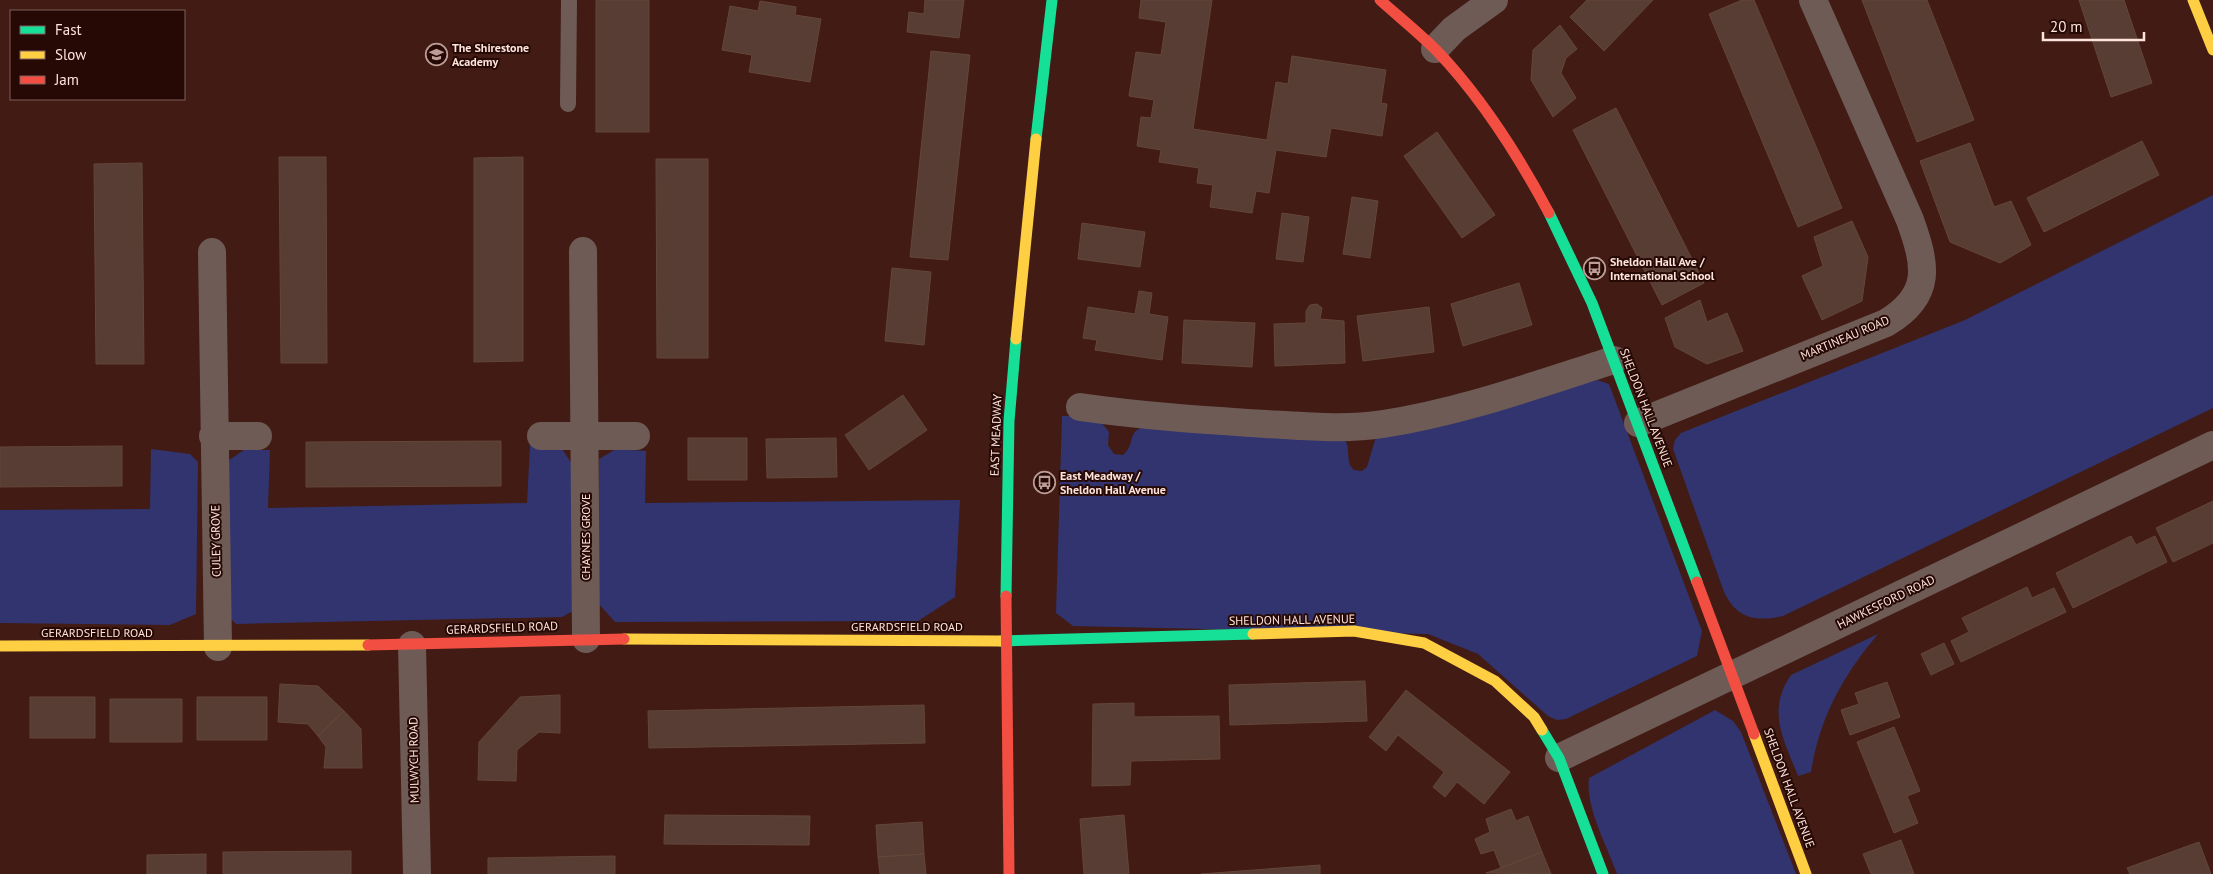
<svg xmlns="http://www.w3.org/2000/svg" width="2213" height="874" font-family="'PT Sans',sans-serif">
  <rect width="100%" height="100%" fill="#411b14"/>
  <!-- green -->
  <path fill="#31346f" d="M2213,195V408L1783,616C1756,622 1737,619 1724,592L1673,449L1675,440L1681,433L1965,320Z
    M1597,380L1609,384L1702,631L1697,656L1566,719L1557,720L1548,716L1478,654L1428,634L1073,626L1056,613L1062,416C1082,416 1097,414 1109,432L1108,445L1114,454L1123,455C1137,443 1125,431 1147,426L1345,440C1351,449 1345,462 1354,470L1362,471L1367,467L1375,440L1384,434Z
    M530,445L562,449L572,464L573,611L562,617L236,624L227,615L223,464L244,450H270L268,508L527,503Z
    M151,449L190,454L198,462L196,614L170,625L0,623V510L150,509Z
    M616,449L646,451L645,503L960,500L955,597L918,621L615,622L597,602L599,459Z
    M1878,634C1842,677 1820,717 1811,772L1798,776C1784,740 1766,711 1791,675Z
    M1715,710L1733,721L1741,732L1796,874H1617C1607,846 1585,807 1589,778Z"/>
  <!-- building -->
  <path fill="#573d33" stroke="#64463a" d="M596,0H649V132H596Z
    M925,0H964L959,38L907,32L909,12L924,14Z
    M1141,0H1212L1193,129L1267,140L1276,82L1288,84L1292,56L1386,70L1381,103L1387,104L1382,136L1331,128L1326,157L1276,150L1269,193L1256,191L1252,213L1210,207L1213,185L1197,183L1199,168L1159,162L1161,150L1137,146L1141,117L1151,118L1154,100L1129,96L1136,52L1161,55L1166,22L1139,18Z
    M1587,0H1653L1604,51L1570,17Z
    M1742,0H1754L1842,208L1798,227L1709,14Z
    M1862,0H1927L1974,120L1917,142Z
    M2079,0H2124L2152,83L2111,97Z
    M760,1L796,7L795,15L821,19L810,82L749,72L752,55L722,50L730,6L758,11Z
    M1560,25L1577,49L1566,58L1561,73L1576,98L1553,117L1531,80L1533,50Z
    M931,51L970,55L948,260L910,257Z
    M1616,108L1704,283L1662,305L1573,130Z
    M1437,132L1495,215L1462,238L1404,156Z
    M2142,141L2159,175L2044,232L2027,198Z
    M1970,143L1994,207L2011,201L2031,245L2000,263L1950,242L1920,161Z
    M279,157H326L327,363H281Z
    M523,157V361L474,362V158Z
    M656,159H708V358H657Z
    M142,163L144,364H96L94,164Z
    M1352,197L1378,201L1370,258L1343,254Z
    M1282,213L1309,217L1303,262L1276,259Z
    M1852,221L1868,257L1862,301L1822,320L1802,276L1823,266L1814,237Z
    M1082,223L1145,232L1140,267L1078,259Z
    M892,268L931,272L924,345L885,341Z
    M1519,283L1532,325L1463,346L1451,304Z
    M1139,291L1152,293L1149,314L1168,317L1162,360L1095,350L1097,340L1083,338L1088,307L1135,314Z
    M1700,300L1707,322L1727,313L1743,351L1707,364L1675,347L1665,318Z
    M1317,304L1322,308L1320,319L1344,321L1345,363L1275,366L1274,324L1306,323V311L1310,305Z
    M1429,307L1434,352L1363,361L1357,316Z
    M1184,320L1255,323L1252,367L1182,363Z
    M903,395L927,430L869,470L845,435Z
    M688,438H747V480H688Z
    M836,438L837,477L767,478L766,439Z
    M501,441V486L306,487V442Z
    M122,446V486L0,487V447Z
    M2213,501V543L2173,562L2156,528Z
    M2131,536L2136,545L2155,536L2167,562L2073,608L2056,573Z
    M2027,587L2032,598L2054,588L2066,612L1961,662L1951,641L1969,632L1962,618Z
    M1944,643L1954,664L1931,675L1921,654Z
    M1365,681L1367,721L1230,725L1229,685Z
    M1887,682L1900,717L1850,735L1841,710L1859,704L1855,693Z
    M280,684L318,686L344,711L318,736L308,724L278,722Z
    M1406,690L1510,772L1484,804L1457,782L1445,797L1433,787L1444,772L1398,735L1386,751L1369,737Z
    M560,695V733L539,732L517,750L516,781L478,780L479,742L520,697Z
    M30,697H95V738H30Z
    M197,697H267V740H197Z
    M110,699H182V742H110Z
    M1134,703V717L1219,716L1220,759L1131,761L1130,785L1092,786L1093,704Z
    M924,705L925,743L649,748L648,711Z
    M344,711L361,729L362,768H324L326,747L318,736Z
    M1894,727L1920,791L1907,796L1918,823L1894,833L1857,742Z
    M1511,809L1516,821L1528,816L1542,852L1501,868L1494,850L1481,854L1475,839L1490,832L1486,819Z
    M665,815L810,816L809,845L664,844Z
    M1124,815L1129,874H1084L1080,819Z
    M922,822L924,854L878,857L876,825Z
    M1901,840L1914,874H1871L1863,854Z
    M2199,842L2211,874H2130L2127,868Z
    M351,851V874H223V852Z
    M1542,852L1551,874L1486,873L1501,868Z
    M206,854V874H147V855Z
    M924,854L926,874H880L878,857Z
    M615,856V874H488V858Z
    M1320,865V874H1201Z"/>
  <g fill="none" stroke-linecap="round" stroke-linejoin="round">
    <!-- lane -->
    <path stroke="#6f5b56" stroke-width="16" d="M568,104L569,0"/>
    <!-- street -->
    <path stroke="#6f5b56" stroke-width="28" d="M1435,49L1454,29L1494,0
      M583,251L586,639
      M212,252L218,647
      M1080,407C1142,416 1204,420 1266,424C1304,426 1345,430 1383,424C1462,412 1538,384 1614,360
      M1638,423L1886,323C1933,295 1926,265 1910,220L1813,0
      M213,436H258
      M541,436H636
      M412,645L417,874
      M1559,758L2213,445"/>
    <!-- fast -->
    <path stroke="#16e098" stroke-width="11" d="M1036,139L1052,0
      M1549,213L1592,303L1697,582
      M1006,596L1009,421L1016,339
      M1001,641L1253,634
      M1542,730L1559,758L1603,874"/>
    <!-- slow -->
    <path stroke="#ffcf43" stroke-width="11" d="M2193,0L2213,50
      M1016,339L1036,139
      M1253,634L1354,631L1424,643L1495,681L1534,717L1542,730
      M624,639L1001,641
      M0,646L368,645
      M1754,734L1806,874"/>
    <!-- jam -->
    <path stroke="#f24e42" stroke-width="11" d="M1380,0C1399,17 1419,33 1437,51C1483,99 1518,155 1549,213
      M1697,582L1754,734
      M1006,596L1009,874
      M368,645L624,639"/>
  </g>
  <!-- icons -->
  <defs>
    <symbol id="school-ring" viewBox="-11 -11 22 22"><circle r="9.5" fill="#260904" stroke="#bc9e97" stroke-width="1.5"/><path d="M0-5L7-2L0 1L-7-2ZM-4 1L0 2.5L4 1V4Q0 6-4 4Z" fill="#bc9e97"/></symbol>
    <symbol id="bus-ring" viewBox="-11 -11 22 22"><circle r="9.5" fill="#260904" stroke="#bc9e97" stroke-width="1.5"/><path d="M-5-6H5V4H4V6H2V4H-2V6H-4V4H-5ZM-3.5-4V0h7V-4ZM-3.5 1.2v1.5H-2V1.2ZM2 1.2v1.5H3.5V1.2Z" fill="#bc9e97"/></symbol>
  </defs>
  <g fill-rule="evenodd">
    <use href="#school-ring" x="424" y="42" width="25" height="25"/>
    <use href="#bus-ring" x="1582" y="256" width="25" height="25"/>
    <use href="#bus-ring" x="1032" y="470" width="25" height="25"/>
  </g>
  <g text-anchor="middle" stroke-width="4" stroke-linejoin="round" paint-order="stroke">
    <!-- poi labels -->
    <g font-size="12" font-weight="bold" fill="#fee4dd" stroke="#260904" text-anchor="start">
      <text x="452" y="52">The Shirestone<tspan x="452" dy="14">Academy</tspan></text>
      <text x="1610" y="266">Sheldon Hall Ave /<tspan x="1610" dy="14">International School</tspan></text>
      <text x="1060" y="480">East Meadway /<tspan x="1060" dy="14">Sheldon Hall Avenue</tspan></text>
    </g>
    <!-- street labels -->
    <g font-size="12" fill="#fee4dd" stroke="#260904">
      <text transform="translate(1845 338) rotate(-23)" y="4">MARTINEAU ROAD</text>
      <text transform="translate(1646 408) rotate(69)" y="4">SHELDON HALL AVENUE</text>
      <text transform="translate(996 435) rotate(-88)" y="4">EAST MEADWAY</text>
      <text transform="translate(586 537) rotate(-90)" y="4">CHAYNES GROVE</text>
      <text transform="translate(216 541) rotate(-91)" y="4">CULEY GROVE</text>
      <text transform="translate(1886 602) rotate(-26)" y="4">HAWKESFORD ROAD</text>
      <text transform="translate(1292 620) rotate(-1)" y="4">SHELDON HALL AVENUE</text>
      <text x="907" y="631">GERARDSFIELD ROAD</text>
      <text transform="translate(502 628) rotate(-2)" y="4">GERARDSFIELD ROAD</text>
      <text x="97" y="637">GERARDSFIELD ROAD</text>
      <text transform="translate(414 760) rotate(-91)" y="4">MULWYCH ROAD</text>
      <text transform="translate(1789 788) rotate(70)" y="4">SHELDON HALL AVENUE</text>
    </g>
  </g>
  <!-- legend -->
  <rect x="10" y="10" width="175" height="90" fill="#260904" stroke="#7c615b"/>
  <rect x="20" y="26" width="25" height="8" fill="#16e098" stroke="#7c615b"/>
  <text x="55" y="35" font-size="15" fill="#fee4dd">Fast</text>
  <rect x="20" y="51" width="25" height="8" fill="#ffcf43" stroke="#7c615b"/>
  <text x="55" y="60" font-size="15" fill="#fee4dd">Slow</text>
  <rect x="20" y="76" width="25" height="8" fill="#f24e42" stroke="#7c615b"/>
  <text x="55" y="85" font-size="15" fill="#fee4dd">Jam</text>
  <!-- scale -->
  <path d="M2043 32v8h101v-8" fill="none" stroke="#fee4dd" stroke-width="2.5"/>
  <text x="2050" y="32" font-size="15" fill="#fee4dd" stroke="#260904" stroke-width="4" paint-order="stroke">20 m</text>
</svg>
